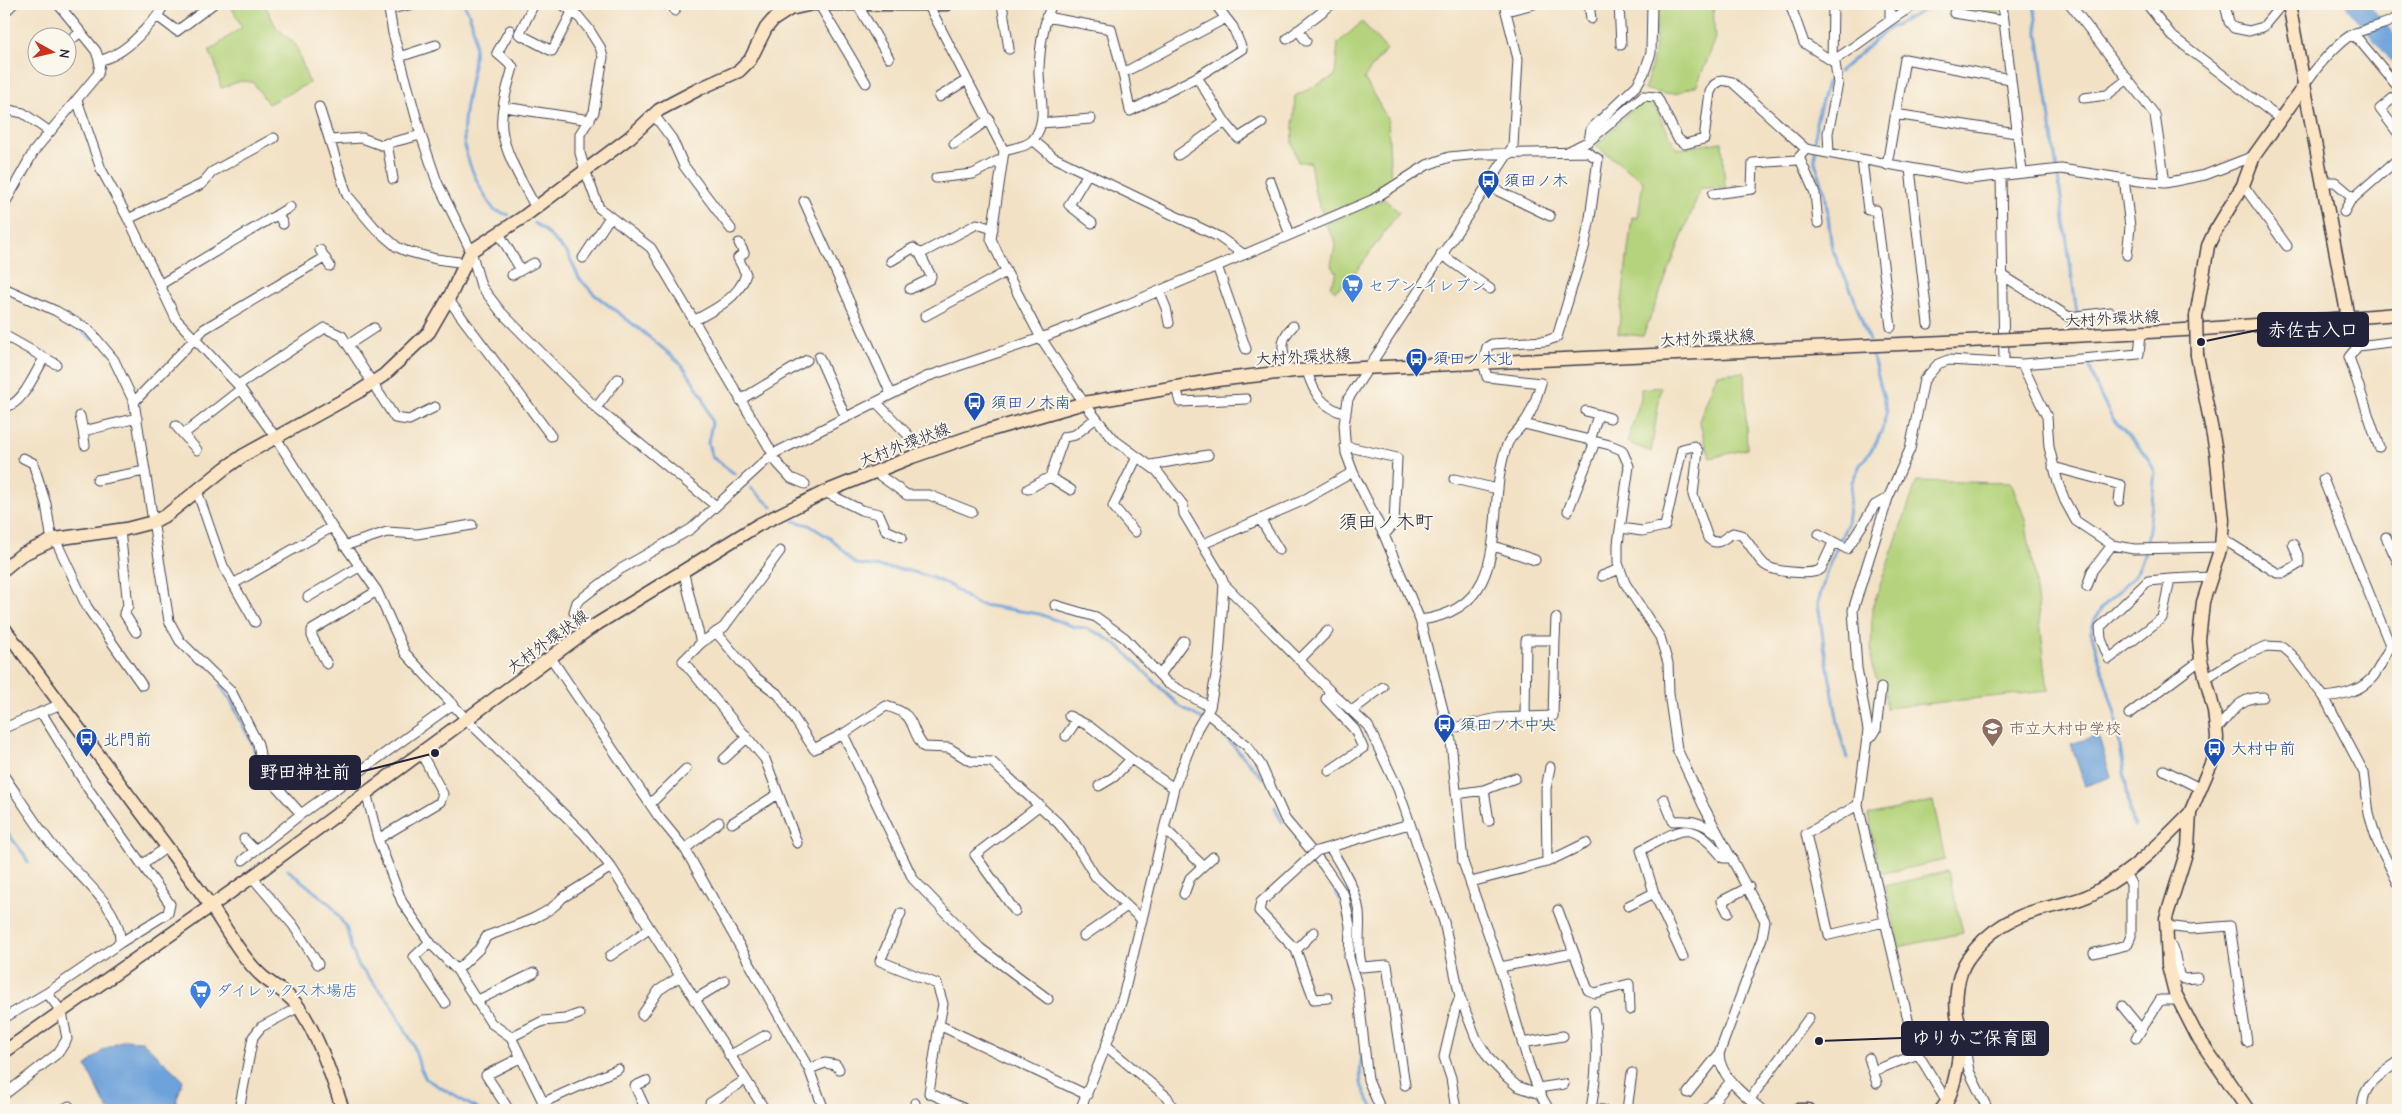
<svg xmlns="http://www.w3.org/2000/svg" width="2402" height="1114" font-family="'Comic Neue','Klee One',sans-serif">
  <rect width="100%" height="100%" fill="#fbf7ec"/>
  <filter id="ink" filterUnits="userSpaceOnUse"><feTurbulence type="fractalNoise" baseFrequency=".02" numOctaves="2"/><feDisplacementMap in="SourceGraphic" scale="10" xChannelSelector="R" yChannelSelector="G"/><feConvolveMatrix kernelMatrix="1 2 1 2 8 2 1 2 1" color-interpolation-filters="sRGB"/></filter>
  <filter id="wash" filterUnits="userSpaceOnUse"><feTurbulence type="fractalNoise" baseFrequency=".0096" numOctaves="4" result="noise"/><feDisplacementMap in="SourceGraphic" scale="20" xChannelSelector="R" yChannelSelector="G"/><feGaussianBlur stdDeviation="1.12" result="paint"/><feColorMatrix in="noise" values="0 0 0 0 0 0 0 0 0 0 0 0 0 0 0 0 0 1.4 0 .05"/><feComposite in="paint" operator="in"/></filter>
  <g filter="url(#wash)">
    <rect width="100%" height="100%" fill="#f2e1c4"/>
    <!-- green -->
    <path fill="#b4d37b" stroke="#6b7a5b" d="M230,4H261L266,7L276,27L296,45L309,83L268,104L253,82L241,81L221,88L215,63L209,51L242,27Z
      M1655,4H1713L1715,41L1697,85L1678,93L1664,94L1644,89C1656,58 1657,36 1655,4Z
      M1957,4H1998L1999,16L1948,8Z
      M1362,22L1386,49L1364,78L1388,120L1391,184L1370,197L1323,214L1315,194L1310,162H1298L1292,143L1295,96L1335,76L1338,43Z
      M1639,102H1652L1677,149L1722,142L1725,188H1701L1643,336L1618,334L1632,217L1638,218L1643,181L1596,146Z
      M1384,199L1399,212L1352,277L1335,291L1330,286L1337,273L1331,265L1336,242L1325,224Z
      M1744,372L1747,449L1710,458L1699,421L1717,374Z
      M1661,387L1651,452L1627,442L1641,398V389Z
      M1917,481L2011,483L2025,519L2034,572L2048,691L1886,708L1885,687L1879,686L1871,663L1872,608Z
      M1933,801L1945,860L1880,874L1868,815Z
      M1949,871L1963,933L1899,947L1885,886Z"/>
    <!-- water -->
    <path fill="#6ea2da" stroke="#48628a" d="M2098,735L2111,777L2085,786L2071,744Z
      M124,1040L142,1041L183,1080L175,1105L168,1110L155,1107L154,1110H108L86,1066L103,1050Z"/>
    <g fill="none" stroke-linecap="round" stroke-linejoin="round">
      <!-- stream -->
      <path stroke="#6ea2da" stroke-width="3" d="M464,4C490,46 460,95 464,140C465,161 482,193 494,210L509,215
        M2034,4L2077,314
        M1839,72L1888,29L1936,4
        M1834,76L1827,83L1816,122L1815,162L1825,192L1832,249L1852,292L1869,341
        M534,223L542,228L568,254L579,278L594,294L643,332L678,361L687,372L703,397L712,423L708,443L712,457L735,474
        M78,328L93,340
        M2089,362C2093,381 2103,404 2114,420C2128,437 2146,451 2155,472C2152,498 2150,551 2137,571C2122,595 2097,601 2091,632L2115,714L2132,823L2134,827
        M751,488L772,507
        M794,521L809,525L831,539L856,564L906,570L930,577L949,585L976,604L1039,614L1075,627L1086,628L1100,634L1120,647L1178,705L1217,728L1263,778
        M220,685L231,701L253,745L259,774L293,813
        M1847,758L1840,734L1824,646L1818,603L1827,570L1847,524L1852,482L1860,465L1875,445L1882,430L1887,410L1871,350
        M1275,807L1282,822
        M4,828L25,856L28,863
        M288,870L331,905L347,929L351,948L358,965L389,1001L413,1044L420,1067L426,1079L479,1110
        M1332,885L1341,901
        M1346,962L1354,996L1359,1034
        M1362,1055C1358,1082 1360,1087 1374,1110"/>
      <!-- river -->
      <path stroke="#6ea2da" stroke-width="20" d="M2356,4L2398,54"/>
    </g>
  </g>
  <g filter="url(#ink)">
    <g fill="none" stroke-linecap="round" stroke-linejoin="round">
      <defs>
        <path id="street" d="M388,4L393,33L421,135L437,182L471,251L481,286L501,312L595,407L716,506
          M534,4L519,34L552,51L572,12
          M562,4L578,16L588,28L600,47L603,57L594,112L580,134V153L585,170L599,208L651,248L773,454
          M672,4L675,11
          M819,4L866,83
          M857,4L889,58
          M928,4L1004,151L991,239L1007,273L1041,338L1084,403L1113,439L1157,471L1183,505L1184,514L1220,574L1224,584L1330,691L1368,726L1398,789L1444,922L1460,997L1476,1038L1490,1060L1508,1078L1517,1086L1540,1094
          M1002,4L1009,49
          M1504,4L1518,59L1513,146L1348,399L1344,425L1346,453L1353,472L1384,535L1420,620L1451,741L1463,862L1500,967L1529,1065L1540,1094L1549,1110
          M1589,4L1591,19
          M1619,4L1621,45
          M1790,4L1804,43L1835,63L1838,83L1828,133L1829,153
          M2002,4L2022,172
          M2070,4L2155,115L2165,183
          M2147,4L2172,36L2280,119
          M2225,4L2229,22L2234,28L2249,31L2263,27L2282,4
          M389,9L413,4
          M1506,11L1534,4
          M4,13L13,4
          M1954,13L2004,21
          M157,16L164,5
          M1046,17L1111,29L1123,73L1130,111L1197,77L1242,49L1233,27L1215,4
          M1890,18V4
          M510,30L497,53L513,67C508,86 500,108 502,129C505,155 524,185 536,208
          M1298,30L1306,41
          M2351,35L2359,40L2398,87
          M1287,39L1332,4
          M68,42L81,32
          M399,57L436,45
          M99,61C126,53 139,36 157,16L177,31L213,4
          M1832,61C1861,44 1886,21 1916,4
          M1832,61L1833,4
          M1123,73L1226,18
          M1197,77L1225,122L1238,138L1262,123
          M2304,86C2313,71 2339,40 2355,33C2370,27 2385,26 2398,17
          M2398,94L2380,109L2398,133
          M939,97L967,80
          M2084,98L2107,95L2128,79
          M77,100L101,169L130,222L176,319L238,385L276,438L332,527L377,591L405,653L467,720L584,834L611,867L765,1110
          M319,107L347,195L375,228L397,247L406,251L436,259L466,263
          M504,107L590,120
          M4,109L23,113L50,132
          M1895,114L2016,133
          M654,115L672,139L684,166L731,229
          M1041,123L1091,119
          M330,140L362,138L381,145L421,135
          M1033,140L1053,157L1219,237L1243,254
          M1589,141L1591,129L1637,85L1644,73L1651,53L1652,4
          M387,143L393,179
          M954,144L989,119
          M1004,151C1012,148 1027,147 1033,140C1050,119 1038,92 1039,68C1040,46 1043,24 1052,4
          M1569,151L1589,141L1643,96L1657,97L1678,139L1685,144L1704,139L1710,92L1714,85L1722,80L1732,82L1806,149L1970,179L2061,169L2139,181L2165,183L2205,175L2254,156
          M1178,155L1225,122
          M1799,157L1815,193L1818,223
          M1862,160L1868,210H1876L1891,327
          M1887,165L1905,59L2010,79
          M1910,169L1928,324
          M1087,175L1069,205L1092,223
          M2001,176L2004,361
          M936,178L973,174L1003,158
          M2124,178L2130,227L2127,255
          M1270,181L1290,235
          M2322,182H2335L2354,198
          M2243,185L2287,246
          M1488,186L1550,216
          M1713,194L1752,189L1753,163L1797,160L1806,149
          M804,201L891,394
          M4,205L34,151L98,74L100,63L96,51L58,4
          M2344,212L2350,201L2398,159
          M278,214L283,224
          M128,219L202,184L212,172L274,138
          M498,232L521,270
          M320,250L330,266
          M1441,254L1490,289
          M583,258L610,217
          M891,261L913,248L920,254
          M1217,266L1246,349
          M512,275L534,263
          M2002,275L2069,317L2110,312
          M161,284L290,207
          M4,288L56,311L89,330L114,360L134,402L169,621L180,641L231,691L258,744L263,771L301,814
          M910,289L930,279L931,276L920,254L977,224L993,229
          M1159,291L1166,308L1169,323
          M448,299L551,436
          M925,316L1006,272
          M693,321C713,311 740,297 746,274L738,258L744,253L739,243
          M4,335L43,357V360C35,373 20,409 4,406
          M348,345L374,328
          M43,357L56,364
          M819,357L846,418
          M2022,364L2047,417L2049,447L2058,483L2065,501L2076,521L2112,545L2134,549L2221,547
          M1307,371C1314,394 1322,407 1346,414
          M1287,372C1284,351 1277,342 1293,326
          M238,385L325,328L342,336L395,418L409,420L435,407
          M1176,387L1180,402L1246,399
          M740,400L807,360
          M134,402L204,329L324,258
          M876,402L913,440
          M596,408L618,379
          M1586,411L1610,418
          M80,416L83,431L137,418
          M1524,424L1610,445L1622,450L1629,466L1618,544V563L1625,583L1660,637L1668,663L1669,693L1677,749L1704,807L1765,921L1762,938L1719,1054C1720,1078 1745,1095 1762,1110
          M176,426L197,450
          M83,431L85,445
          M185,433L241,389
          M1590,441L1598,415
          M1345,446L1397,458L1394,524L1384,535
          M2379,447L2349,357L2358,346L2398,341
          M771,456L791,478L805,484
          M23,458L33,463L46,504L52,541
          M1151,465L1208,455
          M2053,467L2121,485L2119,501
          M875,472L907,495H929L972,512
          M1050,477L1071,490
          M1454,479L1498,489
          M2323,479L2390,645
          M97,480L145,471
          M1028,489L1050,477L1064,437L1075,435L1096,418
          M197,491L223,566L255,622
          M825,492L861,510L879,514L886,530L902,537
          M1568,511L1595,442
          M1260,519L1279,550
          M1621,528L1642,531L1665,526L1682,449L1694,446L1698,451L1693,495L1708,538C1718,548 1724,537 1733,533L1741,535C1751,543 1755,557 1765,565C1774,572 1813,576 1821,569L1833,543
          M120,530L128,606L124,613L136,632
          M1135,532L1113,506L1137,457
          M1819,534L1847,549L1875,505L1888,498
          M2386,537L2398,562
          M55,539L87,607L142,685
          M2223,539L2277,573H2284L2299,564V558L2293,544
          M1203,544L1302,501L1353,472
          M344,546L387,532L417,534L472,525
          M1494,546L1535,560
          M780,551L724,627L701,643L683,661L765,759L797,843
          M683,570L701,643
          M1602,576L1620,569
          M2170,579L2148,581L2100,627L2101,639L2109,659L2162,618L2170,579L2211,577
          M233,584L332,527
          M2087,587L2092,571L2112,545
          M308,597L359,567
          M1055,605L1096,617L1125,638L1167,683L1210,707
          M589,629L574,612L577,602L619,570L691,529L773,454L926,377L1041,338L1126,305L1372,200L1427,165L1449,157L1479,154L1587,152L1598,159L1590,218L1584,248L1557,337L1546,341L1492,344L1487,347L1483,363L1487,377L1541,383C1537,396 1532,414 1523,424C1518,431 1510,436 1507,445C1483,509 1518,608 1420,620
          M716,632L751,674L779,695L814,749L843,734L886,706C919,715 907,726 924,747L949,748L970,761L992,762L1058,823L1076,845L1095,876L1142,920
          M1555,640L1556,618
          M551,658L658,816L685,849L809,1069L824,1110
          M1300,659L1328,631
          M327,664L312,636V630L377,591
          M1160,675L1184,641
          M2206,678L2238,658L2267,646L2283,647L2292,655L2324,697L2364,773L2369,814L2377,841L2398,883
          M2324,697C2342,695 2358,692 2371,679C2382,668 2385,649 2398,637
          M1353,710L1383,687
          M41,712L89,790L170,904L168,913L120,943
          M1207,713L1247,746L1261,765L1285,819L1324,866L1344,895L1350,926L1349,957L1358,989L1368,1080L1381,1110
          M2129,714L2201,660
          M1069,716L1089,726L1131,759
          M4,728L61,704
          M1448,729L1498,718L1553,716L1555,640H1526L1525,717
          M2217,729C2233,712 2238,697 2263,697
          M843,734L913,879L980,948L1048,999
          M1066,736L1077,720
          M1867,738L1873,735L1876,730L1881,688
          M724,759L747,738
          M2164,770L2199,788
          M1329,771L1363,748L1355,730L1326,699L1330,691
          M4,776C20,799 35,823 52,845C73,872 122,906 120,943L47,993
          M1099,786L1114,777L1131,759L1174,788
          M1484,790L1515,778
          M366,792L378,839L402,902L431,944L457,970L491,1023L511,1037L547,1110
          M1456,794L1484,790L1489,821
          M1664,799L1673,821C1691,820 1702,822 1716,833
          M650,804L686,769
          M1858,805L1806,834L1829,935L1884,922
          M732,823L778,794
          M1164,828L1203,866L1190,878L1184,894
          M244,839L255,850
          M378,839L440,802L443,794L421,753
          M1330,847C1342,868 1356,888 1359,912C1361,931 1356,949 1362,967L1387,965L1405,1085
          M685,849L719,822
          M1317,851L1409,824
          M243,860L301,814L453,704
          M1307,860L1261,902L1259,911L1296,950L1314,999L1328,998
          M1547,862L1546,789L1550,767
          M142,865L167,847
          M1203,866L1213,857
          M252,877L293,925L318,964
          M1471,882L1547,862L1586,843
          M1628,906L1654,893
          M1558,910L1588,990L1595,993L1629,984L1630,1010
          M1015,911L975,855L1040,805
          M901,913L880,961L937,984L943,1004L939,1025
          M1728,913L1722,901L1749,887
          M2166,926L2191,929L2230,926L2247,1042
          M1084,936L1127,906
          M430,942L414,957L445,1003
          M2167,943L2173,947L2179,975L2183,979L2197,978
          M1296,950L1314,932
          M2094,953L2127,945L2131,936V884L2125,873
          M610,956L649,929
          M1683,957L1654,893L1641,850C1682,829 1690,817 1723,858H1732
          M1500,967L1573,953
          M457,970L479,949L487,936C508,928 548,917 562,898L611,867
          M478,1000L534,973
          M694,1000L725,981
          M2122,1006L2141,1029
          M642,1015L659,990L679,977
          M4,1018L47,993L62,1012L67,1039L58,1053L4,1095
          M1963,1035L1969,1071L1988,1110
          M511,1037L543,1021L565,1019L579,1014
          M2136,1038L2160,1000H2178
          M1522,1043L1563,1036
          M1106,1046L1167,1097L1174,1110
          M729,1056L766,1035
          M1869,1058L1873,1071
          M809,1069L825,1063L836,1065L839,1069
          M646,1081L635,1086L646,1110
          M1877,1083L1873,1071L1918,1054
          M1538,1088L1564,1084
          M1688,1093L1719,1054
          M1750,1099L1809,1018
          M542,1103L618,1069
          M710,1103L745,1080
          M1948,1103L1918,1054L1909,1024L1858,805L1868,730L1857,668L1853,610L1888,498L1910,449L1924,380L1938,364L1948,360L2022,364L2139,354L2141,333
          M963,1108L929,1093L939,1025L1087,1095
          M1592,1109L1603,1110
          M62,1110L69,1106
          M239,1110L253,1037L261,1027L299,1007
          M509,1110L486,1075L520,1058
          M915,1110V1103
          M1080,1110L1106,1046L1123,997L1174,788L1197,729L1210,707L1219,659L1224,584
          M1456,1110L1451,1078L1444,1057L1455,1010L1460,997
          M1591,1110C1597,1072 1598,1050 1594,1011
          M1627,1110L1632,1073
          M1706,1110L1731,1081
          M2363,1110C2360,1086 2380,1075 2398,1062"/>
        <path id="secondary" d="M2289,4L2348,318
          M2196,317L2208,246L2214,233L2243,185L2254,156L2304,86
          M2034,338L2203,329L2398,314
          M2197,355L2216,451L2223,520L2221,547L2203,602L2199,640L2201,660L2214,711L2217,737L2216,752L2190,813L2188,847L2166,918L2168,965L2175,993L2197,1036L2248,1110
          M4,569L21,555L55,539L126,529L153,522L168,514L224,469L244,455L360,391L384,375L429,332L452,292L471,251L522,218L630,137L659,110L699,89L739,71L750,60L766,28L773,20L790,9L812,4H947
          M4,628L211,906C225,927 244,961 263,977C275,987 291,995 300,1009C320,1040 331,1075 343,1110
          M4,1052L252,877L589,629L758,525L825,492L912,457L987,431L1084,403L1217,380L1294,371L1676,354
          M1797,1110H1808
          M1941,1110C1955,1095 1961,1051 1960,1030C1960,1025 1958,1020 1957,1015C1955,998 1957,975 1967,960C1988,929 2015,915 2050,907C2065,903 2080,901 2094,893C2131,873 2161,843 2190,813"/>
      </defs>
      <!-- street casing -->
      <use href="#street" stroke="#413f50" stroke-width="11"/>
      <!-- secondary casing -->
      <use href="#secondary" stroke="#413f50" stroke-width="15"/>
      <!-- street -->
      <use href="#street" stroke="#fff" stroke-width="9"/>
      <!-- secondary -->
      <use href="#secondary" stroke="#fce5c4" stroke-width="12"/>
      <defs>
        <path id="street-bridge" d="M1307,860L1317,851"/>
        <path id="secondary-bridge" d="M2196,317L2197,355
          M1676,354L2034,338"/>
      </defs>
      <!-- street-bridge casing -->
      <use href="#street-bridge" stroke="#413f50" stroke-width="11" stroke-linecap="butt"/>
      <!-- secondary-bridge casing -->
      <use href="#secondary-bridge" stroke="#413f50" stroke-width="15" stroke-linecap="butt"/>
      <!-- street-bridge -->
      <use href="#street-bridge" stroke="#fff" stroke-width="9"/>
      <!-- secondary-bridge -->
      <use href="#secondary-bridge" stroke="#fce5c4" stroke-width="12"/>
    </g>
  </g>
  <!-- icons -->
  <defs>
    <symbol id="bus-pin" viewBox="-11 -11 22 30"><path d="M0 17L-7.5 6A9.5 9.5 0 1 1 7.5 6Z" fill="#1a4fb4" stroke="#fbf7ec"/><path d="M-5-6H5V4H4V6H2V4H-2V6H-4V4H-5ZM-3.5-4V0h7V-4ZM-3.5 1.2v1.5H-2V1.2ZM2 1.2v1.5H3.5V1.2Z" fill="#fff"/></symbol>
    <symbol id="supermarket-pin" viewBox="-11 -11 22 30"><path d="M0 17L-7.5 6A9.5 9.5 0 1 1 7.5 6Z" fill="#3f7fe0" stroke="#fbf7ec"/><path d="M-6-5.5h2.5l.6 2H6L4.5 2H-2.5L-4.4-4H-6ZM-1.5 3.2a1.3 1.3 0 1 0 .1 0ZM3 3.2a1.3 1.3 0 1 0 .1 0Z" fill="#fff"/></symbol>
    <symbol id="school-pin" viewBox="-11 -11 22 30"><path d="M0 17L-7.5 6A9.5 9.5 0 1 1 7.5 6Z" fill="#8d6e63" stroke="#fbf7ec"/><path d="M0-5L7-2L0 1L-7-2ZM-4 1L0 2.5L4 1V4Q0 6-4 4Z" fill="#fff"/></symbol>
  </defs>
  <g fill-rule="evenodd">
    <use href="#bus-pin" x="1476" y="168" width="25" height="34"/>
    <use href="#supermarket-pin" x="1340" y="272" width="25" height="34"/>
    <use href="#bus-pin" x="1404" y="346" width="25" height="34"/>
    <use href="#bus-pin" x="962" y="390" width="25" height="34"/>
    <use href="#bus-pin" x="1432" y="712" width="25" height="34"/>
    <use href="#school-pin" x="1980" y="716" width="25" height="34"/>
    <use href="#bus-pin" x="74" y="726" width="25" height="34"/>
    <use href="#bus-pin" x="2202" y="736" width="25" height="34"/>
    <use href="#supermarket-pin" x="188" y="978" width="25" height="34"/>
  </g>
  <g text-anchor="middle" stroke-width="4" stroke-linejoin="round" paint-order="stroke">
    <!-- transit labels -->
    <g font-size="16" fill="#164399" stroke="#fbf7ec" text-anchor="start">
      <text x="1504" y="186">須田ノ木</text>
      <text x="1433" y="364">須田ノ木北</text>
      <text x="991" y="408">須田ノ木南</text>
      <text x="1460" y="730">須田ノ木中央</text>
      <text x="103" y="745">北門前</text>
      <text x="2231" y="754">大村中前</text>
    </g>
    <!-- shop labels -->
    <g font-size="16" fill="#366cbe" stroke="#fbf7ec" text-anchor="start">
      <text x="1368" y="291">セブン-イレブン</text>
      <text x="216" y="996">ダイレックス木場店</text>
    </g>
    <!-- street labels -->
    <g font-size="16" fill="#22223b" stroke="#fbf7ec">
      <text transform="translate(2112 318) rotate(-3)" y="6">大村外環状線</text>
      <text transform="translate(1707 337) rotate(-3)" y="6">大村外環状線</text>
      <text transform="translate(1303 356) rotate(-3)" y="6">大村外環状線</text>
      <text transform="translate(904 444) rotate(-21)" y="6">大村外環状線</text>
      <text transform="translate(547 641) rotate(-36)" y="6">大村外環状線</text>
    </g>
    <!-- education labels -->
    <g font-size="16" fill="#785e54" stroke="#fbf7ec" text-anchor="start">
      <text x="2009" y="734">市立大村中学校</text>
    </g>
    <!-- quarter labels -->
    <g font-size="19" fill="#22223b" stroke="#fbf7ec">
      <text x="1386" y="528">須田ノ木町</text>
    </g>
  </g>
  <!-- callouts -->
  <path fill="none" stroke="#22223b" stroke-width="2" d="M2201 342L2258 330M435 753L360 772M1819 1041L1902 1038"/>
  <g fill="#22223b" stroke="#fbf7ec" stroke-width="2">
    <circle cx="2201" cy="342" r="5"/>
    <circle cx="435" cy="753" r="5"/>
    <circle cx="1819" cy="1041" r="5"/>
  </g>
  <g fill="#22223b" stroke="#22223b" stroke-width="2">
    <rect x="2258" y="313" width="110" height="33" rx="5"/>
    <rect x="250" y="756" width="110" height="33" rx="5"/>
    <rect x="1902" y="1022" width="146" height="33" rx="5"/>
  </g>
  <g font-size="18" text-anchor="middle" font-weight="bold" fill="#fff">
    <text x="2313" y="336">赤佐古入口</text>
    <text x="305" y="778">野田神社前</text>
    <text x="1975" y="1044">ゆりかご保育園</text>
  </g>
  <!-- margin -->
  <rect width="2402" height="1114" fill="none" stroke="#fbf7ec" stroke-width="20"/>
  <!-- north arrow -->
  <g transform="translate(52 52) rotate(98)"><circle r="24" fill="#fbf7ec" stroke="#a4a2a5"/>
  <path d="M0-4L9 19L0 12L-9 19Z" fill="#c8321e"/>
  <text y="-8" font-size="14" font-weight="bold" text-anchor="middle" fill="#22223b">N</text>
  </g>
</svg>
